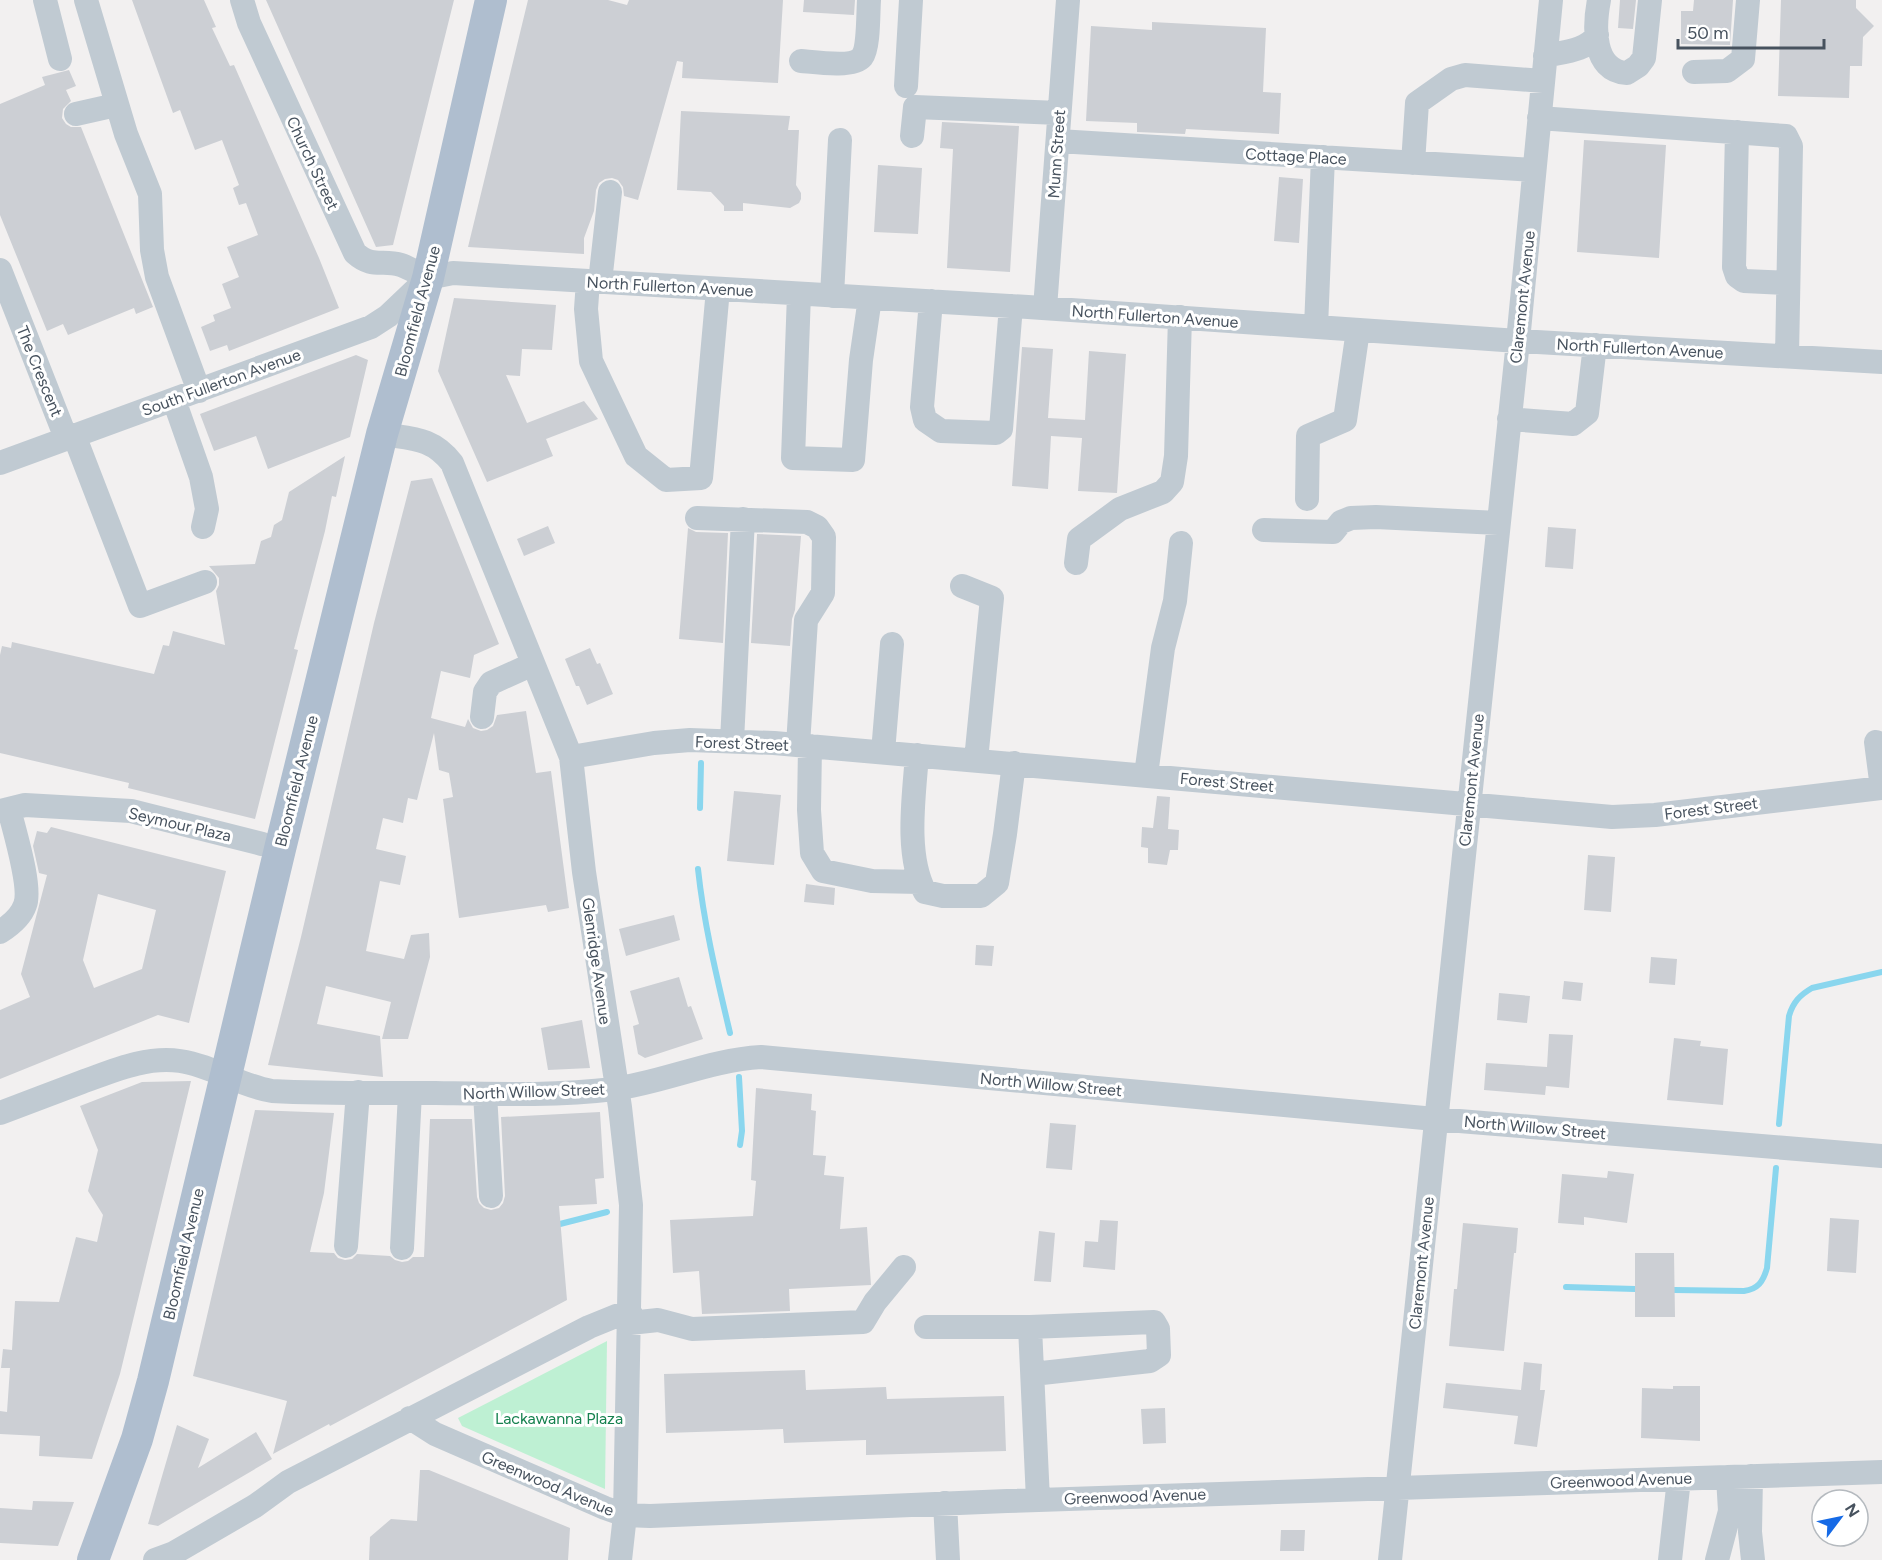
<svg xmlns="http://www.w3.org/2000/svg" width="1882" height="1560" font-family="Figtree,sans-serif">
  <rect width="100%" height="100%" fill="#f2f0f0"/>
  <!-- green -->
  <path fill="#bef0d3" d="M607,1341L605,1489L462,1426L458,1418Z"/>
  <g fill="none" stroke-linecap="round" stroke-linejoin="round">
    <!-- stream -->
    <path stroke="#8ad6ee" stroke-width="6" d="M700,808L701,763
      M698,869C704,925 717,978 730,1033
      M739,1077L742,1131L740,1145
      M1779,1124L1789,1016C1793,1002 1800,995 1812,988L1882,972
      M560,1224L607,1212
      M1566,1287L1635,1289
      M1674,1290L1744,1291C1758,1289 1763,1282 1767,1268L1776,1168"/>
  </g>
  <!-- building -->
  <path fill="#cccfd4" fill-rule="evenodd" d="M132,0H204L216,27L212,28L230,66L234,65L319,258L339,308L229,351L227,345L210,351L201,327L215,321L213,315L231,308L222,284L239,277L227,247L258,235L246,203L239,205L233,188L239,185L222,140L195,150L180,110L173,113Z
    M266,0H454L393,245L376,247Z
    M528,0H608L627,5L629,0H783L778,83L682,78L683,62L677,61L638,200L624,196L623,187L618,180L612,178L605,179L599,183L596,190L594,211L584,238V254L468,247Z
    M804,0H855L854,15L803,12Z
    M1620,0H1636L1633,29L1618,28Z
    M1694,0H1733L1730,45L1681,44V11H1693Z
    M1781,0H1856V8L1874,26L1863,37L1862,66H1850L1849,98L1778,96Z
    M1152,22L1266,28L1263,92L1281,93L1279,134L1186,129L1185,134L1137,132V123L1086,121L1091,26L1152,30Z
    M69,70L76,86L66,90L71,101L63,109L62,118L66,124L71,127H81L153,307L136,314L134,308L68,335L63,324L47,331L0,215V104L45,85L42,77Z
    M681,111L790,116L788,130H799L796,185L801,193V199L799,203L790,208L743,203V211H724V206L711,192L677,190Z
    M942,122L1019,126L1010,272L947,268L953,149L940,148Z
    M1584,140L1666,145L1659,258L1577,252Z
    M878,165L922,168L918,234L874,232Z
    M1279,177L1303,179L1299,243L1274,241Z
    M454,298L556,305L552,350L522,349L520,376L506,375L527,423L584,401L598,419L546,439L553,456L487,482L438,371Z
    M1022,347L1053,349L1048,418L1085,420L1089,351L1126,354L1117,493L1078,491L1082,438L1051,436L1048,489L1012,486Z
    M356,355L368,360L350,437L268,469L256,436L214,451L200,414Z
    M345,456L336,497L332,496L325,531L294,649L298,650L255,819L128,788L129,783L0,753V655L2,646L11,648L12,642L154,674L163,645L169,646L173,631L225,645L216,591L219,585V578L209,566L255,564L261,541L271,537L274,525L282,520L289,492Z
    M432,478L499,644L474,655L470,678L441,671L431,718L465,727L468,719L473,728L481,731L487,730L493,726L497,715L526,711L536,773L551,771L569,908L548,912L546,905L459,918L443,799L453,797L449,773L439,770L434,733L417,800L408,798L403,823L383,818L376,849L406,856L400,885L380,881L366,951L404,959L411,935L429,933L430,957L408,1039H382L391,1002L326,986L317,1024L380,1036L383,1077L268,1065L301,937L374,623L411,481Z
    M548,526L555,543L524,556L517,539Z
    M1548,527L1576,529L1573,569L1545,567Z
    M688,528L696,532L728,533L723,643L679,639Z
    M757,534L801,536L795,610L792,619L790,646L751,643Z
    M590,648L597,664L600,663L613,694L587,705L579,686H576L565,659Z
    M734,791L781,795L774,865L727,861Z
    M1157,796L1170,797L1168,829L1179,830L1178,850H1170L1167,865L1148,863V848L1141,847L1142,827L1153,828Z
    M51,827L226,871L189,1023L158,1015L0,1079V1010L30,997L21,974L47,875L39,873L33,846L37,831L47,833ZM98,894L156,910L142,969L94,988L83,960Z
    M1588,855L1615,857L1611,912L1584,910Z
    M806,884L835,888L834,905L804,902Z
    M674,915L680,940L626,956L619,929Z
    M976,945L994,946L992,966L975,965Z
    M1651,957L1677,959L1675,985L1649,983Z
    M679,977L688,1007L691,1006L703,1039L645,1058L638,1054L633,1026L639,1024L630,991Z
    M1564,981L1583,983L1581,1001L1562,999Z
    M1499,993L1530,996L1527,1023L1497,1020Z
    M582,1020L590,1068L548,1070L541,1028Z
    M1549,1034L1573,1035L1569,1088L1546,1086L1545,1095L1484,1090L1486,1063L1547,1067Z
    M1674,1038L1701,1041L1700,1046L1728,1049L1723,1105L1667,1100Z
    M191,1081L120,1374L92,1459L39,1456L40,1436L0,1434V1411L7,1412L10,1368H1L3,1349L12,1350L15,1301L59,1302L76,1237L97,1242L103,1215L88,1191L98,1150L80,1106L142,1082Z
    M756,1088L812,1094L811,1110L816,1111L813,1155L826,1156L824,1175L844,1177L840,1229L867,1227L871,1285L789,1289L790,1311L702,1314L699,1271L673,1273L670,1220L753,1216L756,1181L751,1180Z
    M255,1110L334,1113L324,1193L310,1252L334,1253L338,1258L345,1260L352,1259L357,1254L390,1256L395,1260L402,1262L408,1261L413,1257H424L430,1119H472L477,1197L479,1203L484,1208L491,1210L499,1208L503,1203L505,1196L501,1117L600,1112L604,1178L595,1179L597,1204L559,1206L567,1300L330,1426L329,1424L273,1454L287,1401L193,1376Z
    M1050,1123L1076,1125L1072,1170L1046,1168Z
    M1608,1171L1634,1174L1627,1223L1584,1217V1225L1558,1223L1562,1174L1607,1178Z
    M1830,1218L1859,1220L1856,1273L1827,1271Z
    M1100,1220L1118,1221L1115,1270L1083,1267L1085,1241L1098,1242Z
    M1463,1223L1518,1228L1516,1253H1514L1504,1351L1449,1346L1454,1289H1457Z
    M1039,1231L1055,1233L1051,1282L1034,1281Z
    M1635,1253H1674L1675,1317H1635Z
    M1524,1362L1542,1364L1540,1390H1545L1537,1447L1514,1444L1518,1416L1443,1408L1446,1383L1521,1390Z
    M805,1370L806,1390L886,1387L887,1399L1004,1396L1006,1451L866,1455V1440L784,1443L783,1429L666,1433L664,1374Z
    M1673,1386H1700V1441L1641,1438L1642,1388L1673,1389Z
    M1165,1408L1166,1443L1143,1444L1141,1409Z
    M177,1425L209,1439L198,1468L256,1432L272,1459L163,1523L158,1526L148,1524Z
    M420,1470H429L570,1528L568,1560H369L370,1537L391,1519L417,1521Z
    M33,1501L74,1502L58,1546L0,1543V1508L32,1510Z
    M1281,1530H1305L1304,1551H1280Z"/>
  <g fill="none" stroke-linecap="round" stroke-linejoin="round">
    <!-- minor -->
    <path stroke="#c0cad2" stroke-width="24" d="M45,0L60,59
      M86,0L126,134L150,194L152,250L157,277L199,391
      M242,0L249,23L355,253C373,269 382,259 401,265C410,268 419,274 428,278
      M1599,0C1594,26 1592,71 1627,73L1638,66L1644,58L1650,0
      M1545,56C1562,52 1587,51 1597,35
      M801,61C814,62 853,68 862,57C869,48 868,13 869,0
      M1694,72L1727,71L1743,59L1748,0
      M906,86L911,0
      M76,114L116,105
      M1539,118L1786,136L1791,146L1787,356
      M1737,132L1734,267L1737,276L1744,281L1788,283
      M912,136L915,107L1059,113
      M1058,141L1534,170
      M1413,163L1417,103L1451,79L1465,75L1543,81
      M0,270L66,438
      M428,278L453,273L1028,307L1518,341L1882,362
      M588,281L586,309L591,361L636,456L666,480L701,478L718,289
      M600,282L610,192
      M799,294L793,458L853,460L861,360L870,298
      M832,296L840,140
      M931,301L922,407L925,420L941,431L996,433L1001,429L1011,306
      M1045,308L1068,0
      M1316,327L1323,157
      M174,400L201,477L207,509L203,527
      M1509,419L1573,424L1587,413L1595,345
      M382,434C412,439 432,437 452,463L571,757L584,872L620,1107L631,1205L625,1515L620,1560
      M74,435L140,606L205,582
      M0,463L371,327L388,316L428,278
      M1307,499L1308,436L1345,420L1358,330
      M697,518L807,522L817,527L824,537L823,593L806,620L798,745
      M1264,530L1333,532L1341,522L1351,518L1376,517L1498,523
      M1076,563L1079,539L1120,509L1163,492L1172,482L1176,456L1180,317
      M962,586L992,598L976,760
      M482,717L485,692L491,683L533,664
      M732,741L743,519
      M1876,742L1882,788
      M810,746L809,810L812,853L823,871L872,881L920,882
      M883,752L892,644
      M917,755C914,796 905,855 925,892L943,896H981L997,883L1005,834L1014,763
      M571,757L654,743L690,740L774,743L1612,817L1655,815L1882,788
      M1146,775L1163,648L1175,601L1181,543
      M0,811L25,805L131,811L262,844
      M0,932C11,925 21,917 25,905C32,887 14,830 9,809
      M485,1094L491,1196
      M0,1113C27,1103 55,1092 82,1082C113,1071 146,1056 180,1061C213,1066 240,1086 272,1091C327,1094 382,1093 436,1093C495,1094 556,1096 614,1089C664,1082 710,1060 761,1057L1435,1119L1882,1156
      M346,1246L358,1092
      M402,1248L410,1093
      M630,1323L658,1320L692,1329L863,1322L875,1302L904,1267
      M926,1327H1030L1038,1500
      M1030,1327L1154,1322L1158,1329L1159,1355L1150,1361L1033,1374
      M410,1418L435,1434L605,1508L625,1515L650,1516L1007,1501L1882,1472
      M1751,1476L1750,1532L1753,1560
      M945,1503L948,1560
      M155,1560L174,1553L255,1506L288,1482L589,1327L616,1316L630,1312
      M1390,1560L1518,341L1551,0
      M1670,1560L1679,1479
      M1717,1560L1730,1511L1728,1477"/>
    <!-- major -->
    <path stroke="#afbecf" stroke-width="32" d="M93,1560L137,1439L153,1381L280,849L382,434L428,278L491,0"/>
  </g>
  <g text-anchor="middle" stroke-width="6" stroke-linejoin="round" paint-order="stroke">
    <!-- street labels -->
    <g font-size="16" fill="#47525e" stroke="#fff">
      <text transform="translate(1056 154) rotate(-86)" y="6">Munn Street</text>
      <text transform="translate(1296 156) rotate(3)" y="6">Cottage Place</text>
      <text transform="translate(313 163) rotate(65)" y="6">Church Street</text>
      <text transform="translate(670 286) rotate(3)" y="6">North Fullerton Avenue</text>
      <text transform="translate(1522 297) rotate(-84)" y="6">Claremont Avenue</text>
      <text transform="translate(417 311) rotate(-75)" y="6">Bloomfield Avenue</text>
      <text transform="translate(1155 316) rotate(4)" y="6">North Fullerton Avenue</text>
      <text transform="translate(1640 348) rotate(3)" y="6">North Fullerton Avenue</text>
      <text transform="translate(40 371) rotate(68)" y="6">The Crescent</text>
      <text transform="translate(221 382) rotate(-20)" y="6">South Fullerton Avenue</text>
      <text transform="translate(742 743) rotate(2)" y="6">Forest Street</text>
      <text transform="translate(1471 780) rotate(-84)" y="6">Claremont Avenue</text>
      <text transform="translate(296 781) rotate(-76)" y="6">Bloomfield Avenue</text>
      <text transform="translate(1227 782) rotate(5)" y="6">Forest Street</text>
      <text transform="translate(1711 808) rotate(-7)" y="6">Forest Street</text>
      <text transform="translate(180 824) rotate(13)" y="6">Seymour Plaza</text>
      <text transform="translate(597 961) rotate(82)" y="6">Glenridge Avenue</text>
      <text transform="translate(1051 1084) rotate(5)" y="6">North Willow Street</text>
      <text transform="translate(534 1091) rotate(-2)" y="6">North Willow Street</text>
      <text transform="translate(1535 1127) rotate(5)" y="6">North Willow Street</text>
      <text transform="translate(183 1254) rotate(-77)" y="6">Bloomfield Avenue</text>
      <text transform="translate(1421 1263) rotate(-84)" y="6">Claremont Avenue</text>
      <text transform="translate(1621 1480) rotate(-2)" y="6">Greenwood Avenue</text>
      <text transform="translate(548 1483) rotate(23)" y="6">Greenwood Avenue</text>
      <text transform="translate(1135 1496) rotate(-2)" y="6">Greenwood Avenue</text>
    </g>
    <!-- park labels -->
    <g font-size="16" fill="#16814f" stroke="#fff">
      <text x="559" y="1424">Lackawanna Plaza</text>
    </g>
  </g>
  <!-- north arrow -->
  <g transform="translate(1840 1518) rotate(58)"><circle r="28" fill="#ffffff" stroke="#b5babf" stroke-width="1.5"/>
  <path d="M0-4.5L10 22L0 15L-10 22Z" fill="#166ae6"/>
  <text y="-9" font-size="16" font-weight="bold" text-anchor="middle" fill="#47525e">N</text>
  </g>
  <!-- scale -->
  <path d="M1678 39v9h146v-9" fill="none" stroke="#47525e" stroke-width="3"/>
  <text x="1687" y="39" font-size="18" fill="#47525e" stroke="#ffffff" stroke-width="4.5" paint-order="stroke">50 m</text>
</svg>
